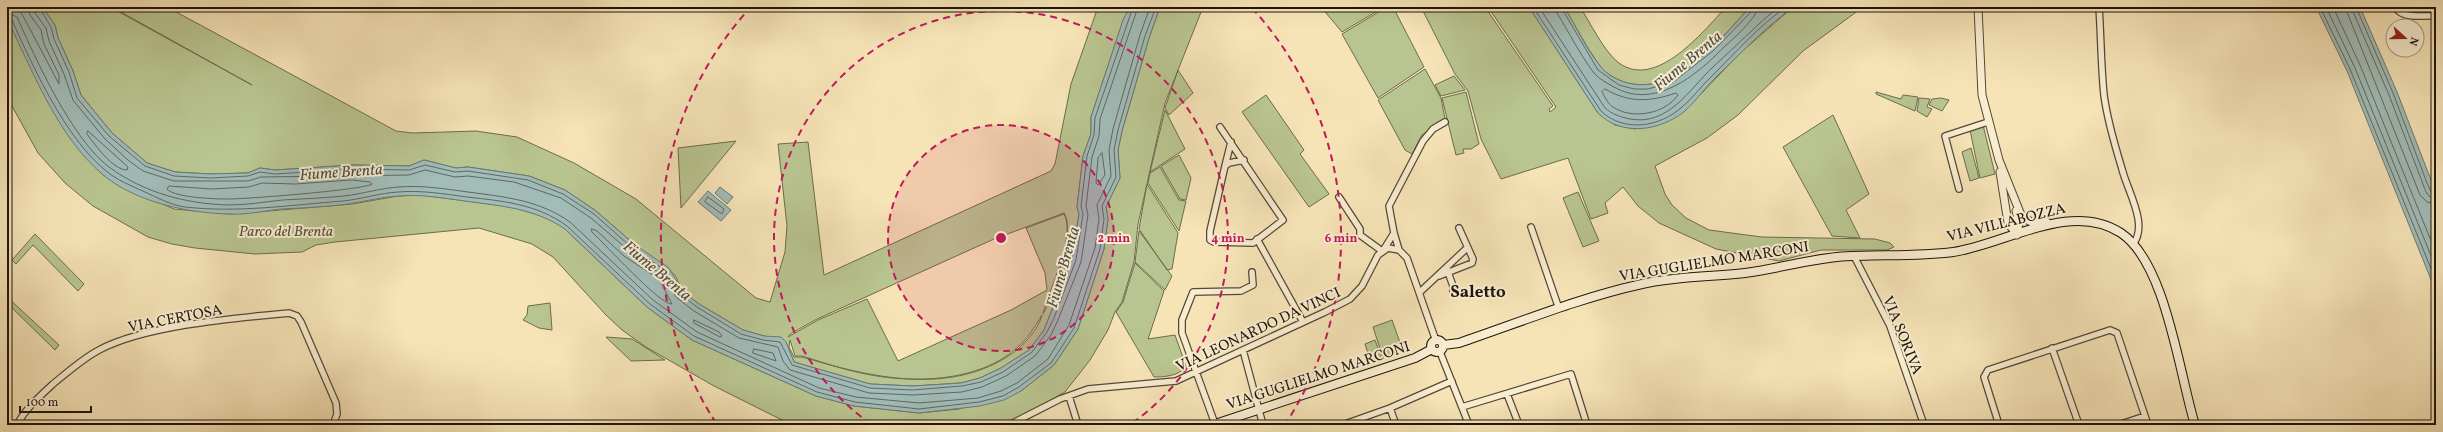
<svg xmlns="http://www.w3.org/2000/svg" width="2443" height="432" font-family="Vollkorn,serif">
  <rect width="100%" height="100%" fill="#f6e4b7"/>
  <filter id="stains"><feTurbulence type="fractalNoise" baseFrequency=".005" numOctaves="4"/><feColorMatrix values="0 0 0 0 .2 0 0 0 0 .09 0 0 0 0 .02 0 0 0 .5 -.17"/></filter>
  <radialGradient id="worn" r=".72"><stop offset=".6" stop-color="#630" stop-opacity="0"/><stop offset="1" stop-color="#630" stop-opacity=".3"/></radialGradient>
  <!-- green -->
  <path fill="#b9c590" stroke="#6b6c4e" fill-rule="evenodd" d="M42,7H110L252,85L112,7H167L396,131L413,133L476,131L517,137L574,163L636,199L756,298L770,302L785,252L787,226L778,144L808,142L824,275L1051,171L1055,164L1071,84L1098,7H1130L1123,21L1091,117V134L1083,156L1077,207L1079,214L1072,259L1044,330L1029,350L1001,368L980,378L961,383L913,386L870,384L794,362L786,342L743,330L699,304L683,292L675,275L634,244L596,211L565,190L529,176L468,167L456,168L424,160L409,166L353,165L275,170L260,168L248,173L210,174L175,172L147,163L112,133L81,95L73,71L58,38L55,25ZM1064,213C1076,229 1053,296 1043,314C1048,290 1077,238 1064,214L1026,228L1045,273L1047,290L1011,310L898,361L867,299L818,320L788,337L790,334L817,319L994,239ZM1042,315C1039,328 1024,345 1013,353C950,397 870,377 802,357H794L789,347L790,340L795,356H802C822,362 841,369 861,373C910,384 979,383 1018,347C1028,338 1035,327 1042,315Z
    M1160,7H1203L1165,103L1138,224L1134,262L1122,302L1115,312L1108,330L1090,360L1065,392L1020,417L1000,425H800L784,421L714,386L646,347L622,330L606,315L553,257L532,244L479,228L335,242L316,245L302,252L255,254L195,248L172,244L148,237L93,206L65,183L38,153L7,97V16L55,114L80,149L102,174L122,186L174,209L229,214L245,213L352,204L398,196L421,195L512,207L551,219L565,229L647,307L692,340L816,396L854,406L919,413L959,409L1021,391L1054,365L1078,329L1104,249L1108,219L1106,207L1120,178L1118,150L1122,131L1149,38Z
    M1321,7H1384L1342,32Z
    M1387,7H1393L1424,67L1378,98L1342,34Z
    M1421,7H1485L1553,106L1549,109L1550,112L1556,107L1488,7H1529L1598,113L1615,125L1635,129L1698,97L1740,53L1793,7H1863L1803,51L1738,115L1707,138L1655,166L1665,194L1672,205L1686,218L1709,230L1762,237L1875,239L1890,243L1894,247L1887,250H1821L1779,261L1716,249L1659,223L1638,206L1623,187L1605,203L1608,213L1591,219L1568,158L1501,179L1481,139L1468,91L1455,74Z
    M1564,7H1580C1590,22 1604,52 1619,63C1656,90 1703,32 1726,7H1750C1719,40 1675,98 1624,82C1616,79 1606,74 1601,67C1587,49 1576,26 1564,7Z
    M1425,69L1441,98L1445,119L1422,135L1412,154L1405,150L1378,100Z
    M1178,70L1193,93L1169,115L1165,108Z
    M1454,76L1465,90L1441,96L1435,85Z
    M1466,92L1479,144L1471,149H1463L1464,153L1456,155L1442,98Z
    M1876,92L1901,99L1903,95L1918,97L1915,111L1876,94Z
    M1266,95L1304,150L1300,154L1329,194L1309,207L1242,112Z
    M1919,98L1930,99L1927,107L1932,109L1927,117L1917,111Z
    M1941,98L1949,100L1942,111L1929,105L1932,99Z
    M1165,110L1185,149L1150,172Z
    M1833,115L1869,194L1846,210L1860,238L1832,236L1783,147Z
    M1983,125L1995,174L1980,178L1970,130Z
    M736,141L681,208L678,148Z
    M1971,148L1979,178L1970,181L1962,152Z
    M1179,155L1191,178L1186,200L1180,199L1161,166Z
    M1160,167L1179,200L1186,201L1179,231L1148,183L1150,173Z
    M1147,184L1178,233L1172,269L1167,270L1139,229Z
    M1578,192L1599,241L1583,247L1563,198Z
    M1139,231L1172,276L1165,290L1135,262Z
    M35,234L84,284L78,291L33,245L16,264L12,260Z
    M1135,263L1164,291L1148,339L1175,335L1186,366C1180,376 1164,377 1154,377L1116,312L1123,302Z
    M7,297L59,345L55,350L7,303Z
    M550,303L552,330L539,328L523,320L527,315L528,306Z
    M1392,320L1403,351L1383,358L1373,327Z
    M606,337L632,339L665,360L631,361Z
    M1375,340L1382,359L1371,363L1365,344Z"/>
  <!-- water -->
  <path fill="#a1bcb9" stroke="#6c7974" d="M7,7H42L55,25L58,38L73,71L81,95L112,133L147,163L175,172L210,174L248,173L260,168L275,170L353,165L409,166L424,160L456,168L468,167L529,176L565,190L596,211L634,244L669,268L683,292L699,304L743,330L764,336L781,337L786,342L794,362L870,384L913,386L961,383L980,378L1001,368L1029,350L1044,330L1072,259L1079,214L1077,207L1083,156L1091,134V117L1123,20L1130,7H1160L1149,38L1122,131L1118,150L1120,178L1106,207L1108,219L1104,249L1078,329L1054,365L1021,391L1004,400L980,406L919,413L854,406L816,396L692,340L647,307L565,229C534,208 501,206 465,201C443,198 421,194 399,196C379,197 360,203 340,205C321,207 301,208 281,209C264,211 246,215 229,214C187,213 135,202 102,174C58,136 34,74 9,23Z
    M1529,7H1564C1576,26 1586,49 1601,67C1606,74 1616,79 1624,82C1675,98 1720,40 1750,7H1793C1766,27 1742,52 1718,75C1706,86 1697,100 1685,111C1660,131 1622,137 1598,113Z
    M2316,7H2360L2397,92L2436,193V292L2347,71Z
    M720,187L733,197L727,204L715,193Z
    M708,191L731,210L721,221L698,202Z"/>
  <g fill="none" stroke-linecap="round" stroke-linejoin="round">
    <!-- shore -->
    <path stroke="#5f6862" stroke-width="1" d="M14,7L22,14L59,84V75L44,44L41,30L30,15L28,7
      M34,7L35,13L46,28L49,41L64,74L73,100L105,139L128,160L143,171L174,181H248L261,177L409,175L425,170L455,177L468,176L514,182L561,198L591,218L641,261L663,275L676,297L694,311L739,338L778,347L783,361L790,370L869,393L913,395L962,392L982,387L1006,376L1035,356L1051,335L1058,320L1081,262L1088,215L1086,206L1092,157L1099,136L1100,119L1138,7
      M39,7L51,27L54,39L69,72L77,98L109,136L145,166L174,176L210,178L248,176L260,172L275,174L352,169L409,170L425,165L455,172L468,171L528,180L563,194L594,214L631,247L666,271L680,294L697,307L741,334L763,340L780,342L792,365L870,388L912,390L962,386L981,382L1003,372L1032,352L1047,332L1054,318L1076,260L1083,214L1081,206L1087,156L1094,135L1095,118L1133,7
      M1533,7L1601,111C1624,133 1660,127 1682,107C1693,98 1701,86 1712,76C1736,52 1759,26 1786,7
      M1539,7L1605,108C1612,114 1620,117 1630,119C1668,126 1689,90 1713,67C1735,47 1756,26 1778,7
      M1556,7L1557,13C1569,32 1580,55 1594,73C1599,79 1607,83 1614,87C1654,110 1696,76 1723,48C1732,40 1757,18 1758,7
      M1561,7L1598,70L1619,85L1634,89H1648L1673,82L1713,51L1752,11L1753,7
      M2320,7L2350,69L2436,281
      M2326,7L2355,68L2436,268
      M2333,7L2360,65L2436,253
      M2345,7L2420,195L2427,202L2436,204
      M2351,7L2389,95L2426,192L2430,197L2436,198
      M2356,7L2393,93L2427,183L2431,192L2436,193
      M7,12L17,17C36,60 72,139 109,167C144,193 187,204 229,205C247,205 264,202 282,200C302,199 323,198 344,196C362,194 381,188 399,187C422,185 445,189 468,192C505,197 539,200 570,222L653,300L697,332L819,388L856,397L919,403L978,398L1001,391L1017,383L1048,359L1069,325L1095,248L1099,219L1097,205L1111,176L1109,150L1113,129L1140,35L1150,7
      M7,17L12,20C33,67 65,137 105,170C116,180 132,186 145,192C158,198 171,205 185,207C238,213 291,205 343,201C362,199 380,193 398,192C422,190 444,194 467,197C503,201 537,204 567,226L650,304L694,336L817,392L855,402L919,409L979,402L1003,396L1019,387L1051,363L1074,328L1100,249L1104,219L1102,206L1116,177L1114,150L1118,130L1145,36L1156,7
      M1605,89C1629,103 1650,102 1676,93L1678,95C1665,114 1632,120 1613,107C1608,104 1605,97 1602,92Z
      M88,131L128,167L127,170C113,170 95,145 87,134Z
      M1102,153L1105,175L1098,185L1096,183L1098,158Z
      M352,180L370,182L372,184C363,190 246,199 229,199C216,199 175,198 167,189L169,186L211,189L249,187L262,183L295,184Z
      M708,197L724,209L722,214L705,202Z
      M592,229L597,231L624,256L659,279L672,304C660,305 605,244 592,232Z
      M694,320L719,332L722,336L720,337L694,323Z
      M754,349L773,353L776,361L753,353Z"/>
    <!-- stream -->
    <path stroke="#6c7974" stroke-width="1.5" d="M7,415L10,417"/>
    <defs>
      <path id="minor" d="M2099,7C2101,36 2101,66 2104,95C2107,119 2115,146 2122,169C2127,190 2149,225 2133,244
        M2395,7C2403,20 2423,15 2436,16
        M1220,127L1283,220L1253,243L1214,242L1210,240V231L1225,166L1229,163L1244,160
        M1225,166L1231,142
        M1959,189L1945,136L1988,122
        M1339,197L1360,229V235L1382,251
        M1531,227L1558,306
        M1394,233L1399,250
        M1257,239L1303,322
        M1384,249L1394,233L1389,206L1423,141L1433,129L1445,122
        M1854,256L1890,326L1924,425
        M1447,269L1454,289L1453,291
        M1439,276L1472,263L1473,259L1459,228
        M1420,292L1467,248
        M2052,348L2079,425
        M1243,350L1263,425
        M1440,352L1469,425
        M1507,394L1519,425
        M1069,396L1078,425
        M1462,407L1571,374L1587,425
        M1390,408L1396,425
        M1215,424L1182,333V320L1193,292L1241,291L1253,285L1252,272
        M17,425C25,409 40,396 53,384C68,372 82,359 99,350C146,325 236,318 289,313L297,316L301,322L336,403L337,414L333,425
        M1009,425L1060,399L1088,389L1176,381L1325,312L1350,299L1362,286L1378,255L1388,248L1399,250L1407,258L1436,341
        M1342,425L1390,408L1452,381
        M1999,425L1984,377L1988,370L2110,330L2117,333L2148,425
        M2118,425L2145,416"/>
      <path id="tertiary" d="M1978,7L1982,95L1999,160L2021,215C2028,222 2037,225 2047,222
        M2000,172L2008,223L2017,235L2019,223L2016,211"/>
      <path id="secondary" d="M1431 346a6 6 0 1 1 12 0a6 6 0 1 1-12 0Z
        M1443,345L1459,343C1518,323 1582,297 1642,284C1676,276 1711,277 1745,273C1776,269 1806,260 1837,257C1876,254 1915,257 1953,252C2006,244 2071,200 2121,233C2166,263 2179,373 2195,425
        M1212,425L1415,358L1432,349"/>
    </defs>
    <!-- minor casing -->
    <use href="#minor" stroke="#534837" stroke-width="8"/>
    <!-- tertiary casing -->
    <use href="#tertiary" stroke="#534837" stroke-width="9"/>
    <!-- secondary casing -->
    <use href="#secondary" stroke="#1d140c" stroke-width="10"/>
    <!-- minor -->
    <use href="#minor" stroke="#f9edd0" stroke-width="5.5"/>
    <!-- tertiary -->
    <use href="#tertiary" stroke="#f9edd0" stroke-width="7"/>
    <!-- secondary -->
    <use href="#secondary" stroke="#f9edd0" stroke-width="8"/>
  </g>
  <!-- distance rings -->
  <circle cx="1001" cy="238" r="113" fill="#c2185b" fill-opacity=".12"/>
  <g fill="none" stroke="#c2185b" stroke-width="2" stroke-dasharray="7 5">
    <circle cx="1001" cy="238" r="113"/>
    <path d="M871 424A227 227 0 1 1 1131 424"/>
    <path d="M716 423A340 340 0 0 1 750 8M1252 8A340 340 0 0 1 1286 423"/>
  </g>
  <g text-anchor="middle" stroke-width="4" stroke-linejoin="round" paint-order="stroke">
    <!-- street labels -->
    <g font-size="15" fill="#1d140c" stroke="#f9edd0">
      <text transform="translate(2006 222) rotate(-14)" y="5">VIA VILLABOZZA</text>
      <text transform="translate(1714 261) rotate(-9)" y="5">VIA GUGLIELMO MARCONI</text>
      <text transform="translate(175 318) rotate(-11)" y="5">VIA CERTOSA</text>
      <text transform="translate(1258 329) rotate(-25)" y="5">VIA LEONARDO DA VINCI</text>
      <text transform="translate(1903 335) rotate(68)" y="5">VIA SORIVA</text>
      <text transform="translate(1318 375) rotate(-18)" y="5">VIA GUGLIELMO MARCONI</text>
    </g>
    <!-- park labels -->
    <g font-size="15" font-style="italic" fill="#54523a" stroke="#f9edd0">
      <text x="286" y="236">Parco del Brenta</text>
    </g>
    <!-- water labels -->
    <g font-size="16" font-style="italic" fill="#4b4f49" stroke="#f9edd0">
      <text transform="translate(1687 60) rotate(-40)" y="6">Fiume Brenta</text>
      <text transform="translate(341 171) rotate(-4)" y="6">Fiume Brenta</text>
      <text transform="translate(1062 267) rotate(-74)" y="6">Fiume Brenta</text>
      <text transform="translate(658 270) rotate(40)" y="6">Fiume Brenta</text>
    </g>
    <!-- quarter labels -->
    <g font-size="17" font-weight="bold" fill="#1d140c" stroke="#f9edd0">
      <text x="1478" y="297">Saletto</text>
    </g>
  </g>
  <circle cx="1001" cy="238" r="6" fill="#c2185b" stroke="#f9edd0" stroke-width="2"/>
  <g font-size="12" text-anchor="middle" font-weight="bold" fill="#c2185b" stroke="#f9edd0" stroke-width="4" stroke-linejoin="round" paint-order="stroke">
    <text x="1114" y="242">2 min</text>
    <text x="1228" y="242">4 min</text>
    <text x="1341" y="242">6 min</text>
  </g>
  <!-- margin -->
  <rect width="2443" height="432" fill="none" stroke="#f6e4b7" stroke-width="24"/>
  <rect x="8" y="8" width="2427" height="416" fill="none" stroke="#1d140c" stroke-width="2"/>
  <rect x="12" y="12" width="2419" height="408" fill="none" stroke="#1d140c"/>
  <!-- north arrow -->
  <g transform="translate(2405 38) rotate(111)"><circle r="19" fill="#f9edd0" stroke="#a19682"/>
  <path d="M0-3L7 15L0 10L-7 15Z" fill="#8f2418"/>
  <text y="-6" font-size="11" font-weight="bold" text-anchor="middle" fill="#1d140c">N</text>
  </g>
  <!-- scale -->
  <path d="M20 406v6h71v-6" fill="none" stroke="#1d140c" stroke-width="2"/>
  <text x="26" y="406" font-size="12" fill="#1d140c" stroke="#f9edd0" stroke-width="3" paint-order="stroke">100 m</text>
  <rect width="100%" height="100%" filter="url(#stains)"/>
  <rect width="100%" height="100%" fill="url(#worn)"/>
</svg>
